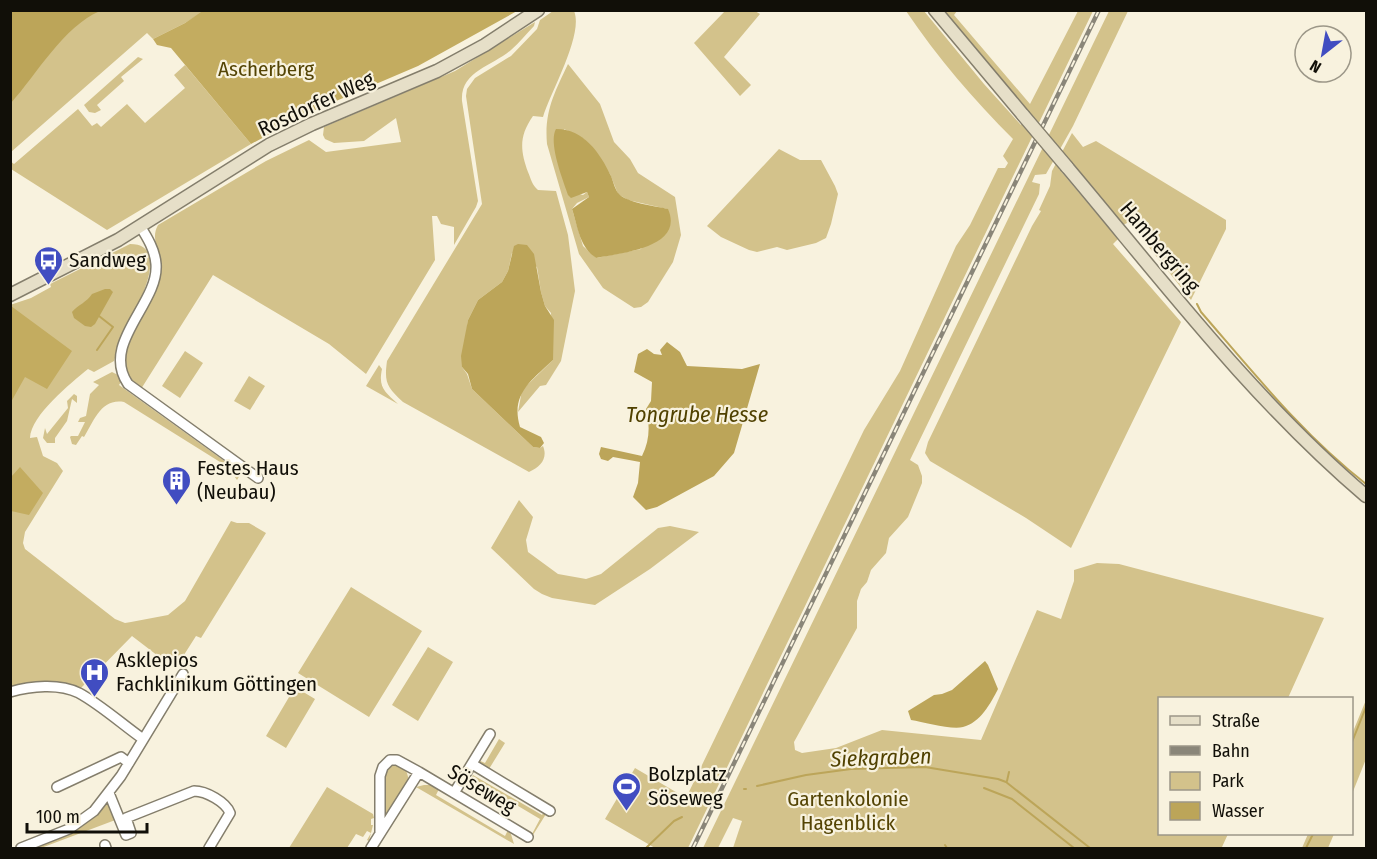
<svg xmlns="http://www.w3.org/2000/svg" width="1377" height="859" font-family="'Fira Sans Condensed',sans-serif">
  <rect width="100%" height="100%" fill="#f8f2de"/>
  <!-- green -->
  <path fill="#d3c28b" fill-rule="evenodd" d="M10,11H204L185,23L153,39L147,33L11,152Z
    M553,11H574C584,34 551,91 543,117L533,116C519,136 520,150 528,172C531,179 532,185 538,190L556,191L568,235L575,291L561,361L546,385L540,386L518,412L522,390L553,360L551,313L545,306L541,292L537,267L512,253L508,271L502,282L478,300L468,320L462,367L467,374L472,389L533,447L540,448L543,446C548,458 541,467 529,472L403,402C387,387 384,383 387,361L482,204L466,96L467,89L475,78L511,56L537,29L540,20Z
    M725,11H755L760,14L724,57L751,85L740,96L694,43Z
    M906,11H924L984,84L1021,125L1029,112L944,11H957L954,15L1030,104L1078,11H1093L688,848H655L605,819L635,768L686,798L864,430L900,371L956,246L970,225L998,168H1005L1008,163L1003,156L1013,139C974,100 937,57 906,11Z
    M1109,11H1128L1073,126L1046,174L1035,175L1032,182L1040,184L1039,194L910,460L918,465L922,476V483L908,517L889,538L886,553L871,570L867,582L861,589L857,601V628L794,742L795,750L802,753L836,748L882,730L981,740L1037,610L1061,619L1074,581V570L1097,563L1119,564L1324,618L1288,698H1160V834H1228L1222,847L1226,848H733L742,821L733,818L718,848H703Z
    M535,22L534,26C526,34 519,43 511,50C493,66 460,71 462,101L478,201L476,207L454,245V227L441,224L437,216H432L435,260L366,374L329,344L213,275L141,389C127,378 122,364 127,347C135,330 160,287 161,270C163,254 149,241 158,225L266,161L309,140L326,152L401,142L396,118L364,141L334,143L325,139L323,135L324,127L455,71Z
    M138,57L143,59L121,77L124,81L97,105L101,110L95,113L89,112L84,105Z
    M568,64L600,104L614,142L630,159L638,173L675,197L681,235L673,262L648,302L641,307L634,308L603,288L579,254L547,144C544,111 555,92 568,64ZM564,129L584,139L610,174L618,194L628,200L667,209L641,249L596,258L583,246L572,209L577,203L589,197L587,192L583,195L579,194Z
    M185,65L251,144L107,230L11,169L10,161L14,164L78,109L92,126L97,123L101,127L127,104L145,123L185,88L174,75Z
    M1072,133L1083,147L1096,141L1226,220V229L1191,300L1129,222L1123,225L1067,157L1059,169L1118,239L1113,244L1181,322L1071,548L1026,518L930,461L925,453L928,442L1032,226L1041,211L1039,210L1050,186L1052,171Z
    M779,149L800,160H821L835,186L838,194L831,224L826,238L816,243L787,250L777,247L757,252L749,250L721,237L707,226Z
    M130,244C178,244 127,325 119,343C117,349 116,355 114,361L94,372L88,369C71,383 31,415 30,438L37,437L43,456L57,463L63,471L25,532L23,543L25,549L115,619L125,623L131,622L168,615L185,601L231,521L237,523H249L266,533L201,638L196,636L175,669L132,636L80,689H11L10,305L31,298L51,287L50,284Z
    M185,351L203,363L180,398L162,386Z
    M379,365L382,369C378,388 385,392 398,404L366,386Z
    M112,372L120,376L122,380L119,385L241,473L237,480L228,467L124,402C101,398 94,421 84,437L82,436L76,445L72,444L70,437L71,436H78L85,422H78L80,418L86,416L90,394L99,385L93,382Z
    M249,376L265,386L250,410L234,401Z
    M74,394L77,396V403L72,399L67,421L55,438V443H47L43,438L45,428L47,434L68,408L67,401Z
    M519,500L533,517L526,540L528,552L558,574L586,579L601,574L658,528L670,526L699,532L650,569L595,605L552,598L542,594L534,589L491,548Z
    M351,587L422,631L369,717L298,673Z
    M428,647L453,662L418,721L392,705Z
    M295,687L315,699L286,748L266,736Z
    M1366,700V759L1352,794V734Z
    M499,739L505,743L489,769L477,762L478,760L485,763Z
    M392,766H400L406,770L409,780L386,815L384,776L387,770Z
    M473,775L542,815L544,812L546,814L533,835L532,834L540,819L471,778Z
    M424,785H432L439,789L436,795L505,836L508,830L510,831L514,844L416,787Z
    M327,787L373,814L374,818L371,819V825H373L369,841L367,840L371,833L367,831L363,837L356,834L347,848H289Z
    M109,801L118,819L41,848H33L76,831Z
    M1308,834H1334L1328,848H1302Z"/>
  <!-- forest -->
  <path fill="#c3ac60" d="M204,10H517V11L418,66L315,110L251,144L171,48L157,45L153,39L185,23Z
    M11,306L72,351L47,389L25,377L11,402Z
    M20,467L43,493L29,515L11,511V477Z"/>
  <!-- water -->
  <path fill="#bca559" d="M11,10L100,11C63,27 37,74 11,103Z
    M556,129C584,129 600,153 611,176C613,181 615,189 618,193C626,203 656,206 668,209C685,248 620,253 596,258C579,246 578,227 572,209L589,197L587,192L571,198L568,195C563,180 548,143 556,129Z
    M518,244L527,245L534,254L541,292L545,306L554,320L553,360C532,380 510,394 520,427L541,437L544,443L540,448L533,447L472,389L468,374L462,367L461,356L468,320L478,300L502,282L508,271L514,246Z
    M105,289H110L113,292L95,324L91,327L85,326L74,318L72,312C78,305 87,302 92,294Z
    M667,342L680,352L687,366L742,369L760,364L734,453L714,476L657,507L646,510L633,497L638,483L640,462L613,457L608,461L601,459L599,454L601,447L642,456C650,440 650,425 646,409L651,401L652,382L634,372L638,354L647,349L654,354L662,355L660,350Z
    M985,661L988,665L998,689C991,703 980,723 963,727C951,730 924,722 911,720L908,711L934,695L942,694L952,690Z"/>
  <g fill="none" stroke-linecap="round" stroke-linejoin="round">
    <!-- stream -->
    <path stroke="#bca559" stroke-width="2" d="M1197,304L1201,312C1253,372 1303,435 1366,484
      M97,350L113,327L99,316
      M1352,742L1366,707
      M1007,781L1009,772
      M757,786L806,775L851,769L925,767L998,779L1006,782L1090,848
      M984,788L1012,799L1074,848
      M744,789H746
      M945,845L947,848
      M646,848L674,821L682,817
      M1306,848L1313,834"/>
    <defs>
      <path id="street" d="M140,226C147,237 155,250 156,264C159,304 100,343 128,384L258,478
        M10,692C31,686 59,683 79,693C101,705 123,725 143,739
        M472,764L550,811
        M419,772L528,837
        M57,787L121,757L129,763
        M109,793L126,835L131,833L126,818L194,791C206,791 226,802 230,813L209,848
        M454,793L490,734
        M105,845L106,848
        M21,848L69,829L94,811L121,776L183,674
        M371,848L419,772L397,760H390L383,767L380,776V834"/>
      <path id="secondary" d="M935,10L1023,115
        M1067,167C1163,281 1253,400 1366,496
        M10,295L118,240L269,145L312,124L437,71L485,45L538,10"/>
    </defs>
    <!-- street casing -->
    <use href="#street" stroke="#847e6c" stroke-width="12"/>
    <!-- secondary casing -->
    <use href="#secondary" stroke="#847e6c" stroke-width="15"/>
    <!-- street -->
    <use href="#street" stroke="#fff" stroke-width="9"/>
    <!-- secondary -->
    <use href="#secondary" stroke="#e6dfc8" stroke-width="12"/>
    <defs>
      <path id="rail" d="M693,848L1099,10"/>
    </defs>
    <!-- rail casing -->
    <use href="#rail" stroke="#8a8679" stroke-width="4.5"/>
    <!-- rail -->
    <use href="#rail" stroke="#f8f2de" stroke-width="2" stroke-dasharray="7" stroke-linecap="butt"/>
    <defs>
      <path id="secondary-bridge" d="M1023,115L1067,167"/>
    </defs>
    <!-- secondary-bridge casing -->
    <use href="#secondary-bridge" stroke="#847e6c" stroke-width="15" stroke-linecap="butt"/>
    <!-- secondary-bridge -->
    <use href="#secondary-bridge" stroke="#e6dfc8" stroke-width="12"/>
  </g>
  <!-- icons -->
  <defs>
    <symbol id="bus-pin" viewBox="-11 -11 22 30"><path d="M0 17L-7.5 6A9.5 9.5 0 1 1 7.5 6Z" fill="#414dc1" stroke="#f8f2de"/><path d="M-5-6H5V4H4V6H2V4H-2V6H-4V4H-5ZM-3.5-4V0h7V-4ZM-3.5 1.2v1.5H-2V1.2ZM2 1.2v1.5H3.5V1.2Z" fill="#fff"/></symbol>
    <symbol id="building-pin" viewBox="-11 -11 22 30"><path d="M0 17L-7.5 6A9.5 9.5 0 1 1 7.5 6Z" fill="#414dc1" stroke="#f8f2de"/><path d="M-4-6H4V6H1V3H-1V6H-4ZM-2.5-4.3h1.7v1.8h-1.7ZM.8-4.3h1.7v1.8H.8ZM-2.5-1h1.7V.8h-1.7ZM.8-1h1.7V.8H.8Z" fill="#fff"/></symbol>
    <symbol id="hospital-pin" viewBox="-11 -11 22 30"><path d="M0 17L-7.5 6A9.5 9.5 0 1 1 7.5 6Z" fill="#414dc1" stroke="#f8f2de"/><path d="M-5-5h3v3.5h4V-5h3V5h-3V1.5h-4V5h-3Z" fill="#fff"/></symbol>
    <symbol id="stadium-pin" viewBox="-11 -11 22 30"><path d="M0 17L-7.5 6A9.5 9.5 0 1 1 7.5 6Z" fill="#414dc1" stroke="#f8f2de"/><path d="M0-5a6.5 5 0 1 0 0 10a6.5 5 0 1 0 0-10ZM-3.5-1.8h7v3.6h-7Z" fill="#fff"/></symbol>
  </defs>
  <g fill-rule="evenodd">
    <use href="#bus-pin" x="32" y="244" width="33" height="45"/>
    <use href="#building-pin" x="160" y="464" width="33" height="45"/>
    <use href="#hospital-pin" x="78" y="656" width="33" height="45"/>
    <use href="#stadium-pin" x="610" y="770" width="33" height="45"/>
  </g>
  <g text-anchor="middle" stroke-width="4.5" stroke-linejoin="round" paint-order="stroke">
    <!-- park labels -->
    <g font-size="21" fill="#544404" stroke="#f8f2de">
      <text x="266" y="76">Ascherberg</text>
      <text x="848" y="806">Gartenkolonie<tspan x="848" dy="24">Hagenblick</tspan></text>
    </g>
    <!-- street labels -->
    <g font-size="21" fill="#110f08" stroke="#f8f2de">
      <text transform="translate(316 104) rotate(-25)" y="7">Rosdorfer Weg</text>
      <text transform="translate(1160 247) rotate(50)" y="7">Hambergring</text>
      <text transform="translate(482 789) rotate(31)" y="7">Söseweg</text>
    </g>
    <!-- poi labels -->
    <g font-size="21" fill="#110f08" stroke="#f8f2de" text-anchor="start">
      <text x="69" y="267">Sandweg</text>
      <text x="197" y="475">Festes Haus<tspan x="197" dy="24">(Neubau)</tspan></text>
      <text x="116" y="667">Asklepios<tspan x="116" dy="24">Fachklinikum Göttingen</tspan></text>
      <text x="648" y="781">Bolzplatz<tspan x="648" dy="24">Söseweg</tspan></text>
    </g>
    <!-- water labels -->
    <g font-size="22" font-style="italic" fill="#504100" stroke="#f8f2de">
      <text x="697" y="422">Tongrube Hesse</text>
      <text transform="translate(881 757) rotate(-2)" y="8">Siekgraben</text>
    </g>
  </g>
  <!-- border -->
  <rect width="1377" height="859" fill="none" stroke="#110f08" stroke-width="24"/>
  <!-- legend -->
  <rect x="1158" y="697" width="195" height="138" fill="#f8f2de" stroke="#9c9788" stroke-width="1.5"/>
  <rect x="1170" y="716" width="30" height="9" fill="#e6dfc8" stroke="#9c9788" stroke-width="1.5"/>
  <text x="1212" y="727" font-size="18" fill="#110f08">Straße</text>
  <rect x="1170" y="746" width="30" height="9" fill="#8a8679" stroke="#9c9788" stroke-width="1.5"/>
  <text x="1212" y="757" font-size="18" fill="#110f08">Bahn</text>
  <rect x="1170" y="772" width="30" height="18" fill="#d3c28b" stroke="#9c9788" stroke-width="1.5"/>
  <text x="1212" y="787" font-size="18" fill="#110f08">Park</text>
  <rect x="1170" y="802" width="30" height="18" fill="#bca559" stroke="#9c9788" stroke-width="1.5"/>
  <text x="1212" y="817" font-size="18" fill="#110f08">Wasser</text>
  <!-- north arrow -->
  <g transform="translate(1323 54) rotate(211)"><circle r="28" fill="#f8f2de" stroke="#9c9788" stroke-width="1.5"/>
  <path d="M0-4.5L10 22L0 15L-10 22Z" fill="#414dc1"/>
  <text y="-9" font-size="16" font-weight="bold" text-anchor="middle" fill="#110f08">N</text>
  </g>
  <!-- scale -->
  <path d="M27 823v9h120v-9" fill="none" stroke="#110f08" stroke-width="3"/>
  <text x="36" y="823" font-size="18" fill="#110f08" stroke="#f8f2de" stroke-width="4.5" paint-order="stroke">100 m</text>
</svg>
